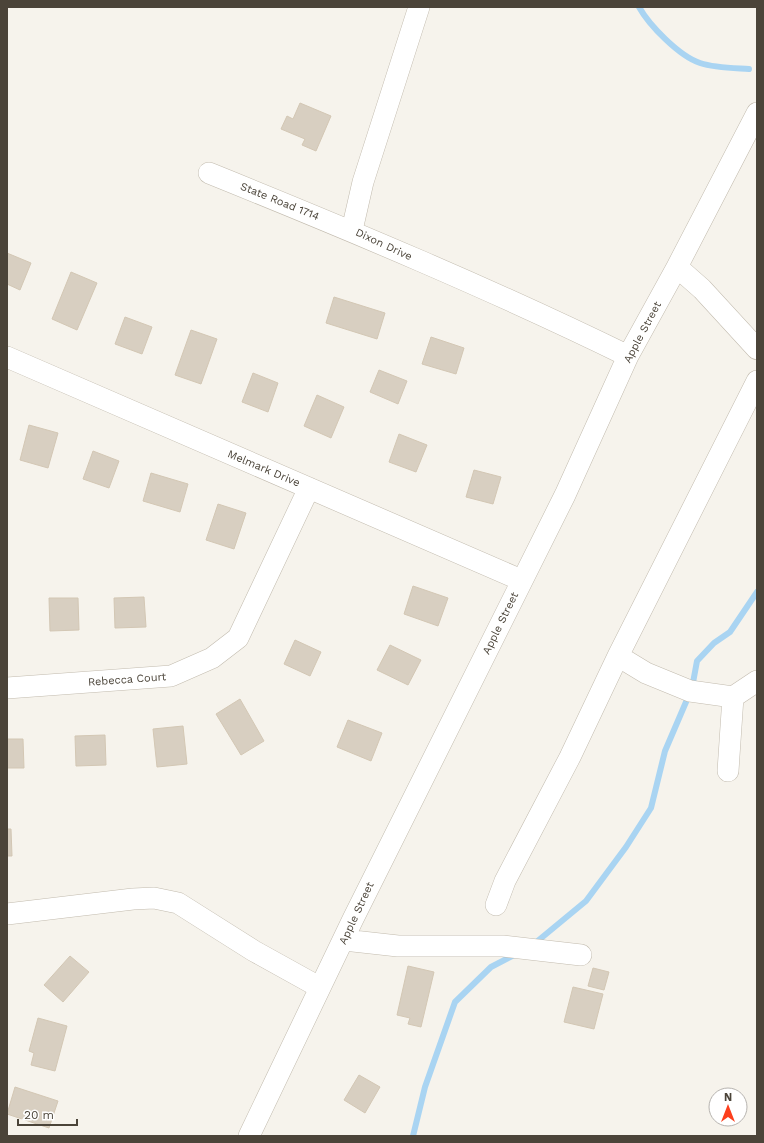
<svg xmlns="http://www.w3.org/2000/svg" width="764" height="1143" font-family="'Work Sans',sans-serif">
  <rect width="100%" height="100%" fill="#f6f3ec"/>
  <g fill="none" stroke-linecap="round" stroke-linejoin="round">
    <!-- stream -->
    <path stroke="#a9d4f2" stroke-width="6" d="M639,7C649,25 679,56 700,63C715,68 733,68 749,69
      M534,944L586,901L626,847L651,808L665,751L692,688L697,661L714,643L730,632L757,592
      M413,1136L425,1087L455,1002L491,967L516,954"/>
  </g>
  <!-- building -->
  <path fill="#d8cfc1" stroke="#d3c7b4" d="M300,103L331,116L316,151L302,145L305,139L281,129L287,116L293,119Z
    M7,253L31,263L20,290L7,284Z
    M71,272L97,283L77,330L52,319Z
    M334,297L385,313L377,339L326,323Z
    M125,317L152,327L142,354L115,344Z
    M191,330L217,339L201,384L175,375Z
    M431,337L464,348L456,374L422,364Z
    M379,370L407,381L398,404L370,392Z
    M253,373L278,383L268,412L242,402Z
    M317,395L344,407L331,438L304,426Z
    M29,425L58,433L48,468L20,460Z
    M399,434L427,445L416,472L389,462Z
    M93,451L119,461L109,488L83,479Z
    M474,470L501,477L493,504L466,497Z
    M151,473L188,484L180,512L143,501Z
    M218,504L246,513L234,549L206,540Z
    M413,586L448,598L438,626L404,614Z
    M144,597L146,627L115,628L114,598Z
    M49,598H78L79,630L50,631Z
    M295,640L321,652L310,676L284,664Z
    M390,645L421,660L408,685L377,670Z
    M240,699L264,741L241,755L216,714Z
    M348,720L382,733L371,761L337,747Z
    M183,726L187,764L157,767L153,729Z
    M105,735L106,765L76,766L75,736Z
    M7,739H23L24,768H7Z
    M7,829H11L12,856H7Z
    M70,956L89,972L63,1002L44,985Z
    M408,966L434,972L421,1027L408,1024L410,1018L397,1015Z
    M593,968L609,972L604,990L588,986Z
    M573,987L603,994L594,1029L564,1022Z
    M38,1018L67,1026L55,1071L31,1065L34,1053L29,1051Z
    M359,1075L380,1087L365,1113L344,1100Z
    M15,1087L58,1101L49,1128L7,1114Z"/>
  <g fill="none" stroke-linecap="round" stroke-linejoin="round">
    <defs>
      <path id="minor" d="M209,173C350,230 491,289 628,356
        M352,230L363,182L419,7
        M677,267L702,289L757,349
        M7,357L521,580
        M618,656L646,673L690,691L733,697L757,681
        M7,688L171,676L212,658L238,638L309,488
        M728,771L733,697
        M496,905L505,881L570,757L618,656L757,381
        M7,914L133,899L154,898L178,903L254,951L319,987
        M344,940L398,946H503L581,955
        M249,1136L353,919L565,495L628,356L677,267L757,113"/>
    </defs>
    <!-- minor casing -->
    <use href="#minor" stroke="#c2bbae" stroke-width="22"/>
    <!-- minor -->
    <use href="#minor" stroke="#fff" stroke-width="21"/>
  </g>
  <g text-anchor="middle" stroke-width="3" stroke-linejoin="round" paint-order="stroke">
    <!-- street labels -->
    <g font-size="11" fill="#4b4439" stroke="#fff">
      <text transform="translate(280 201) rotate(22)" y="4">State Road 1714</text>
      <text transform="translate(384 244) rotate(25)" y="4">Dixon Drive</text>
      <text transform="translate(642 332) rotate(-62)" y="4">Apple Street</text>
      <text transform="translate(264 468) rotate(23)" y="4">Melmark Drive</text>
      <text transform="translate(500 623) rotate(-64)" y="4">Apple Street</text>
      <text transform="translate(127 679) rotate(-4)" y="4">Rebecca Court</text>
      <text transform="translate(356 913) rotate(-65)" y="4">Apple Street</text>
    </g>
  </g>
  <!-- border -->
  <rect width="764" height="1143" fill="none" stroke="#4b4439" stroke-width="16"/>
  <!-- north arrow -->
  <g transform="translate(728 1107)"><circle r="19" fill="#ffffff" stroke="#b7b4b0"/>
  <path d="M0-3L7 15L0 10L-7 15Z" fill="#fc3f1d"/>
  <text y="-6" font-size="11" font-weight="bold" text-anchor="middle" fill="#4b4439">N</text>
  </g>
  <!-- scale -->
  <path d="M18 1119v6h59v-6" fill="none" stroke="#4b4439" stroke-width="2"/>
  <text x="24" y="1119" font-size="12" fill="#4b4439" stroke="#ffffff" stroke-width="3" paint-order="stroke">20 m</text>
</svg>
